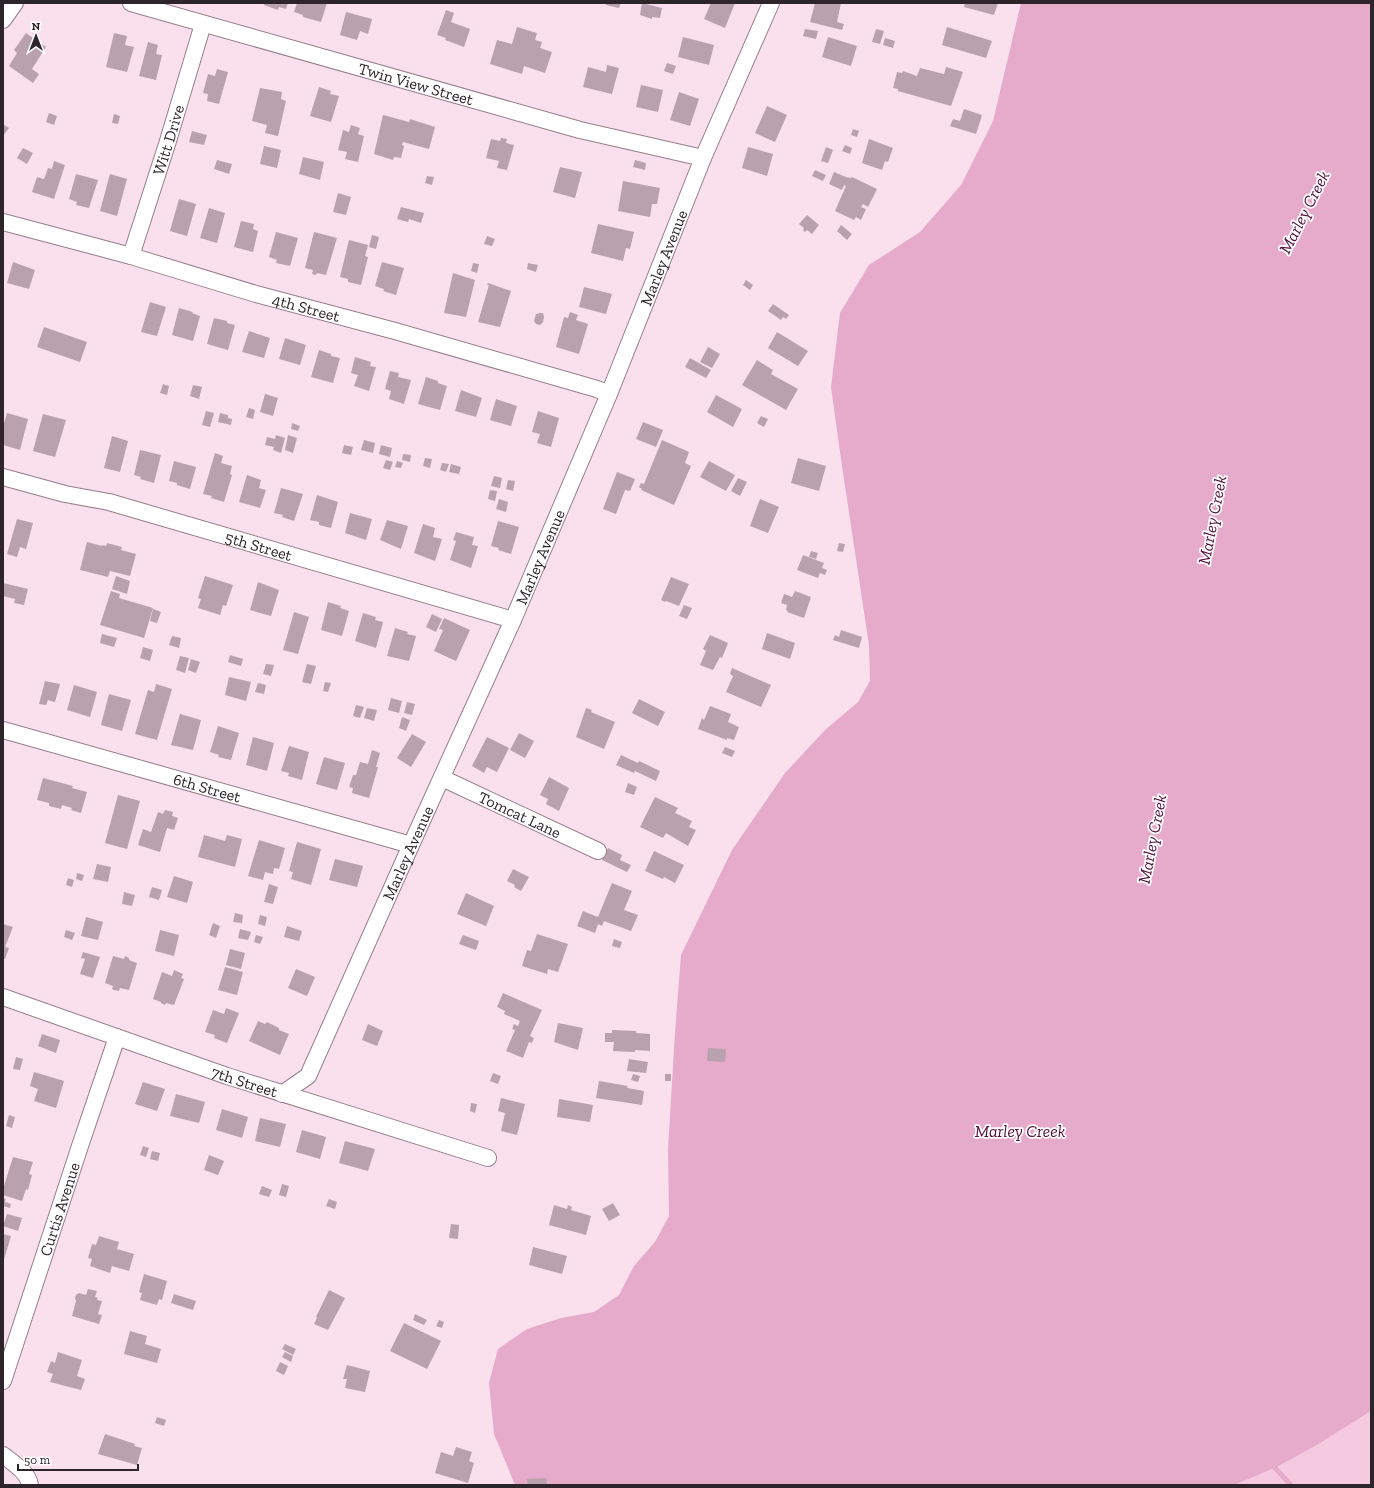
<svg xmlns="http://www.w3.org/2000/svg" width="1374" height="1488" font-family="'Zilla Slab',serif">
  <rect width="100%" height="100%" fill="#fae0ed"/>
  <!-- green -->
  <path fill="#f5cae1" d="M1371,1411V1485H1234L1275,1468L1317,1445Z"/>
  <!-- water -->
  <path fill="#e6aaca" d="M1021,3H1371V1411L1317,1445L1275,1468L1234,1485H515L494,1434L489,1383L498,1349L527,1329L561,1318L594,1312L619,1295L634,1266L655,1242L669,1216L668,1149L675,1033L681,955L732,850L785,773L825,730L858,702L870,681L869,645L842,466L831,387L840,313L869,265L920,232L961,185L993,121Z"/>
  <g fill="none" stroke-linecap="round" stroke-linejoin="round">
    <!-- stream -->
    <path stroke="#e6aaca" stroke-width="5" d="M1275,1468L1291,1485"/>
  </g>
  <!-- building -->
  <path fill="#b9a1ae" d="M264,3H288L286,9L279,7L278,10L264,5Z
    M297,3H327L321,22L303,17V15L294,12Z
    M606,3H621L619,8L606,5Z
    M642,3L662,8L660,18L652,17V19L640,15Z
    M711,3H735L725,28L704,19Z
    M815,3H841L837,22L844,24L842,30L810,22Z
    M965,3H998L994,15L964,7Z
    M446,10L454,13L451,22L470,29L464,47L445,40L446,38L437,35Z
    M346,12L372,19L368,34L360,31L357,40L340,35Z
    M517,27L537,33L535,40L542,42L540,48L552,52L545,73L524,66L522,74L490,64L497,40L512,44Z
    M947,27L992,41L986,58L942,45Z
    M805,29L818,31L816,39L803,36Z
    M876,29L884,31L880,44L872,42Z
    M26,33L46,47L32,69L39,74L33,83L9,66L17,53L14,50Z
    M114,33L127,36L125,45L134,47L127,72L106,67Z
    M683,37L714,45L709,65L678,57Z
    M828,37L857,46L851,66L822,57Z
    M885,38L895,41L893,48L883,45Z
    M148,42L158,45L156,54L162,55L156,80L139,76Z
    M667,63L676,66L673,74L664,71Z
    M607,65L619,68L612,94L583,87L588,67L606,72Z
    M946,67L963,72L951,106L898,91V89L893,88L897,72L902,73L903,71L917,76L920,68L944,74Z
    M217,69L228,72L219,104L207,101L208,94L203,93L208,74L215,76Z
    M641,85L663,90L658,112L636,107Z
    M319,87L331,91L330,94L339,96L331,122L310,116Z
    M260,88L282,92L281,99L286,101L278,136L265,133L267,125L252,121Z
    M679,92L699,99L690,126L670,120Z
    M767,106L787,115L775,142L755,133Z
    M964,109L982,115L976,134L950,126L953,119L960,121Z
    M49,113L57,116L54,125L46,122Z
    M114,114L120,116L118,124L112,123Z
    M383,115L409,122L410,119L435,127L429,149L403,142L402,145L404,146L401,158L394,157L393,160L374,154Z
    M3,124L9,128L3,136Z
    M351,125L360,128L358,134L364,136L358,162L345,159L347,152L338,150L343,130L349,132Z
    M853,129L859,131L857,137L851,135Z
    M192,131L207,135L204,145L189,142Z
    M501,138L507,139L506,143L514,145L507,170L497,168L499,161L486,158L491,139L500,141Z
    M869,139L893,148L888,162L885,161L882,170L862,163Z
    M845,145L852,148L850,154L842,151Z
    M264,146L281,150L277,168L260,164Z
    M748,147L773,154L767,176L742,168Z
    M826,147L833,150L828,163L821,161Z
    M23,148L33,153L27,164L17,158Z
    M303,157L324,162L320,180L299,174Z
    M217,160L232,164L229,174L214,169Z
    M635,160L646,163L645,170L633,167Z
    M54,161L65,165L54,199L32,192L37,177L44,179L48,168L52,169Z
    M560,167L582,172L575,198L553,192Z
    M815,170L826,175L823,181L812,176Z
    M834,172L846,177L851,178L852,177L877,189L868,207L863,204L861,207L866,209L861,220L856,217L854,220L835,211L846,186L844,185L842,190L829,184Z
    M76,174L98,180L89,208L76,205L77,202L69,199Z
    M110,174L127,179L117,216L100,211Z
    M427,176L434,177L432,185L425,183Z
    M623,181L660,188L657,204H652L650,217L618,211Z
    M338,193L351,197L346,215L333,212Z
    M179,199L196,204L187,236L170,231Z
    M401,207L424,213L421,223L409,219L408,222L397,219Z
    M209,208L225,213L217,243L200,238Z
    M807,215L819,225L812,234L807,230L805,232L803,230L804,228L799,224Z
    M241,221L254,224L253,229L258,231L253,252L234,247Z
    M598,224L634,232L630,249L626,248L623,261L591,253Z
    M841,225L852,234L847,240L837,231Z
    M276,232L298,238L290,266L276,263L277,260L269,257Z
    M314,232L337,238L326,275L317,273L316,275L312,274L313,270L305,268Z
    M372,235L379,237L376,249L369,247Z
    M487,236L495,239L492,246L484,244Z
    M349,240L368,245L365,256L368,257L361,285L348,282V279L340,277Z
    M13,262L35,270L29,289L7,283Z
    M382,262L404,268L396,295L383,291L384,289L375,286Z
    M473,263L479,264L477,273L471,271Z
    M528,263L538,265L536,272L527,269Z
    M453,273L475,280L466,317L444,313Z
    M746,280L753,285L750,290L743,285Z
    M488,283L511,291L500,327L478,322L489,285H487Z
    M584,287L612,294L606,314L579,307Z
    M150,302L166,307L157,336L141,332Z
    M773,304L789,315L786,319L783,317L781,320L768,311Z
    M179,308L193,312L192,313L200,316L193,341L172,335Z
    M570,312L578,315L576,320L588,324L579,354L556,347L564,317L568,318Z
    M540,313H543L544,317L543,322L540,325L536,324L534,321L536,314Z
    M214,318L227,321V323L235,325L228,350L207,344Z
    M44,327L87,342L80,362L37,347Z
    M249,331L270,338L264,358L242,352Z
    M777,332L808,351L798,366L768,348Z
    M285,338L306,345L300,365L279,359Z
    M708,347L720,354L712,368L700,362Z
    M319,350L331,354V356L340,358L333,383L311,377Z
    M355,357L371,362L370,366L376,367L369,391L354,386L358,375L351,373Z
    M690,358L711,370L706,378L685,367Z
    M757,360L773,370L771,374L798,389L786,410L742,385Z
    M390,371L399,373L398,377L411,380L404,404L389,399L391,391L385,389Z
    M426,377L438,381V383L447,386L440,410L418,404Z
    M163,384L169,386L167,395L160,393Z
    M193,385L202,387L199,399L190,396Z
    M461,390L482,398L476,417L455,411Z
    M265,394L278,398L273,416L260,412Z
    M716,395L742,409L733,427L707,412Z
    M496,399L517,406L511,426L490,420Z
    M249,408L255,410L253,419L246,417Z
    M206,411L214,413L210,427L202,425Z
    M538,411L559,418L551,447L537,443L540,434L532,432Z
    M7,413L28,419L20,450L3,445V427Z
    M220,413L228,415V418L232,419L231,425L218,422Z
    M43,414L66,420L55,457L33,451Z
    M761,416L768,419L764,427L757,423Z
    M643,422L663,430L656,447L636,439Z
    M292,423L300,426L298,431L291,429Z
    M276,435L285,438L281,453L273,450L274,447L265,445L267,437L275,439Z
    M288,435L297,438L293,453L285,450Z
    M112,436L128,441L120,472L104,468Z
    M364,440L375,443L373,453L361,450Z
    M662,440L689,452L685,463L691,466L674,505L641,490L642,489L639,487L641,483L644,484Z
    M344,445L353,447L351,455L342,453Z
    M381,445L392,448L390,457L379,454Z
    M140,450L161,455L154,483L140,479L141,477L134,475Z
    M215,453L223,456L221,463L232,466L230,474L232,475L224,502L211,498L212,496L203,494Z
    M403,454L411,455L410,462L402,460Z
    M425,458L432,459L430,468L423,466Z
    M798,458L826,466L819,491L791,483Z
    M386,460L393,462L390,470L383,468Z
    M174,461L196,467L190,489L177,485V483L169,481Z
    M397,461L403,463L401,468L395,467Z
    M709,461L735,475L726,491L700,477Z
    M442,463L449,464L446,472L440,470Z
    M451,464L461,467L459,474L449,472Z
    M617,472L635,479L630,491L625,490L616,514L603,509Z
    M247,475L261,480L259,488L266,490L260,508L239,502Z
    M494,476L502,478L500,488L491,486Z
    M738,478L747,482L740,496L731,491Z
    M508,480L515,481L513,491L506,489Z
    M281,488L303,494L294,521L282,517L283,515L274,513Z
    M490,490L497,491L495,501L488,499Z
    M317,495L338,502L331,528L319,525V522L310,520Z
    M499,499L508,502L506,512L496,509Z
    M760,499L779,507L768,533L750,526Z
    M350,513L372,519L366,540L345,533Z
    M17,519L33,523L26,549L20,547L17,557L7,554Z
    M387,520L408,526L401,549L380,540Z
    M498,521L519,527L511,554L498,550L499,548L491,546Z
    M423,524L435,528L433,537L442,539L435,561L414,553Z
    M456,532L474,537L472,545L478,546L471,568L450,560L456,541L453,540Z
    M87,542L102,546V545L106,546L107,543L122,547L121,550L136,554L130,576L110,571L108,577L80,570Z
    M839,543L845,544L843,552L837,551Z
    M811,551L818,553L816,559L809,557Z
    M803,555L824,563L822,568L827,570L825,575L820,573L818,578L797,570Z
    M116,576L130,581L127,594L112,589Z
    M205,576L233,585L226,606L223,605L220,615L198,608L201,599L198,598Z
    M671,577L689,584L679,606L666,601L665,602L661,600Z
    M258,582L279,590L271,616L250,610Z
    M3,583L28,589L24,605L14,603L15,599L3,596Z
    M111,591L120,594L119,598L153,608L144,638L100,625Z
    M795,591L811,597L804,618L787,612L788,611L786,610L787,605L781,603L784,594L792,597Z
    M328,602L341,606L340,608L349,611L342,636L321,630Z
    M684,605L692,608L687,619L679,616Z
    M153,609L161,612L157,623L150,621Z
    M294,612L309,617L298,654L283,650Z
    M363,613L376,617L375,620L383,622L376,648L355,641Z
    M432,614L442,619L436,632L426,627Z
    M444,618L470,630L456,661L434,651L443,630L439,629Z
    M395,628L408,632L407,634L416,636L409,661L387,656Z
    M841,630L862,637L859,648L833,640L835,635L839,637Z
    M767,633L795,643L790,659L762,649Z
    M102,634L117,638L114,647L100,643Z
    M710,635L728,643L722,658L720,657L713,670L700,665L706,651L703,649Z
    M172,636L181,638L179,648L169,645Z
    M143,647L153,650L150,661L140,658Z
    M230,655L243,659L241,666L228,662Z
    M180,656L189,658L185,673L176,670Z
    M191,659L200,662L196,673L188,670Z
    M266,664L274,665L271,676L263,674Z
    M307,664L316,666L311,684L302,682Z
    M732,668L771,685L761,707L726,692L733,676L730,674Z
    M229,677L251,682L246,701L225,695Z
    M45,681L60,684L55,702L48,700L46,705L39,704Z
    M325,682L331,683L328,692L323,691Z
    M258,683L266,685L264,694L255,692Z
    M156,684L172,689L157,740L135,734L148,690L154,692Z
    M74,685L97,692L90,717L67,710Z
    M109,694L131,700L122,731L101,725Z
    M391,698L402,701L399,713L388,710Z
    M639,699L665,712L658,726L632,713Z
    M407,702L415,704L412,715L404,713Z
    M356,705L364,707L360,718L353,716Z
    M710,706L731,714L728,722L739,727L734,740L727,738V740L698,729L702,718L704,720Z
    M367,708L377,710L374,721L364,718Z
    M586,708L592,710L591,712L615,722L604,749L576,737Z
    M180,714L201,720L193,750L171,745Z
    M402,717L410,720L406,731L399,728Z
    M218,726L239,733L231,760L218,757L219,755L210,752Z
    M519,733L534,741L525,758L510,750Z
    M412,734L426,742L411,767L397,758Z
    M253,737L274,743L267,771L246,765Z
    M487,737L509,748L497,772L487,767L484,773L472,766Z
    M289,746L309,752L302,780L288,776L289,773L281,771Z
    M725,747L735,751L732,757L722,753Z
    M372,750L380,753L376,767H378L369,798L352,793L353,788L349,787L353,775H356L360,762L368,764Z
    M621,755L638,763L639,761L660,771L656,781L635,771L634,773L616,765Z
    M324,757L345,763L337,790L316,784Z
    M549,777L569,788L559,811L546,804L548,799L540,795Z
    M43,778L73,786L72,788L87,792L81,813L71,810L72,808L62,805L61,809L49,806V803L37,800Z
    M628,783L637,787L634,795L625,792Z
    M118,795L140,801L127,849L105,843Z
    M655,797L678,808L675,813L692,821L689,827L696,830L688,846L666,833L663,838L640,827Z
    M165,810L173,812L172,816L178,818L174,830L167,828L160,852L138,845L143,829L151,832L158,812L163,814Z
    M204,835L225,841L227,835L242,839L235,867L198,857Z
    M259,840L285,848L279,869L274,868L273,874L265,872L263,880L248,876Z
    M297,842L321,849L311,885L291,879L293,872L289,871Z
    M608,848L622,855L620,860L631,865L627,872L602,860Z
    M654,851L684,865L675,883L664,877L663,879L645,871Z
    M335,859L363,866L357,887L329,880Z
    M97,864L111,867L108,882L93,879Z
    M513,869L529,877L521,891L514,887L515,885L507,881Z
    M77,873L84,875L82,881L76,879Z
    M174,876L193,882L187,903L167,897Z
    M68,878L74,880L72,887L66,885Z
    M612,883L632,891L624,910L638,915L631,931L604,921L602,926L598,924L595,933L577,926L583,911L598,917Z
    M269,884L278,887L273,904L264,902Z
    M152,887L162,890L159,900L149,897Z
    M124,892L135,895L132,906L122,904Z
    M466,893L494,906L486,926L457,914Z
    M235,913L243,915L242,923L233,922Z
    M260,915L267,917L265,926L258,924Z
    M86,917L103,922L98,940L81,936Z
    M213,923L220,926L216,938L209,935Z
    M3,924L13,927L5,947L9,948L5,959H3Z
    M287,926L302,931L299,941L284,937Z
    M240,929L251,932L248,940L238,938Z
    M66,930L75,933L72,940L64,937Z
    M160,930L179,935L174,956L155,951Z
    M537,934L568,944L558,972L548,969L547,974L522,966L527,950L531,951Z
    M256,935L263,937L260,944L254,942Z
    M463,935L479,941L476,950L459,944Z
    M614,939L622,942L620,948L612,946Z
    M230,949L245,953L241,969L226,965Z
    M83,952L100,957L93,978L80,974L85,959L81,958Z
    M113,956L124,959L125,956L129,958V960L137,963L129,990L120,988L119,991L114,990L112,989L113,986L105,983Z
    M225,967L243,972L237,995L218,990Z
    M296,969L315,977L307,996L288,988Z
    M174,970L183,974L181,978L184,979L174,1005L166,1003L165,1005L161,1003V1002L153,999L162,972L172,976Z
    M503,993L542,1010L530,1036L534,1038L532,1043L529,1042L523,1058L506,1051L515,1030L512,1029L514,1024L518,1026L520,1021L504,1014L505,1011L497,1007Z
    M226,1008L239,1013L227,1043L214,1038L215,1035L205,1032L213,1010L224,1014Z
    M258,1021L265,1024L267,1022L279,1028V1030L289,1034L280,1055L249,1041Z
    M558,1023L583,1028L578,1050L554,1042Z
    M368,1024L383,1031L377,1046L362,1040Z
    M612,1030L636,1031V1033L650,1034V1051L635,1050V1052L613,1051L614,1042H605V1033H612Z
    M42,1034L60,1040L56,1053L38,1046Z
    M708,1048L726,1049L725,1062L707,1061Z
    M16,1057L23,1059L20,1070L13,1069Z
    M629,1059L648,1062L646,1073L627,1071Z
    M34,1072L64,1081L56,1108L34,1101L38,1089L30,1086Z
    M493,1073L501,1076L498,1084L490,1081Z
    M633,1074L640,1076L638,1082L631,1080Z
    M665,1074H671V1081H665Z
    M599,1081L628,1086L627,1088L644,1091L642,1105L596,1098Z
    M143,1082L165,1089L157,1111L135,1104Z
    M176,1094L205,1102L199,1123L170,1116Z
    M501,1098L525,1104L517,1135L501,1131L505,1113L498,1111Z
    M559,1099L593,1105L590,1122L557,1117Z
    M471,1103L477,1104L475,1113L470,1111Z
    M222,1109L248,1117L242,1138L216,1130Z
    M9,1115L15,1117L12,1128L6,1126Z
    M260,1118L286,1124L280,1147L255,1141Z
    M302,1130L326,1137L320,1159L296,1152Z
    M345,1141L375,1149L368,1171L339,1163Z
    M143,1146L149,1148L146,1157L140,1155Z
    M152,1151L160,1153L158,1161L150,1159Z
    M209,1155L224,1161L218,1175L204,1170Z
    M13,1157L33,1162L29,1174L32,1175L28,1190L26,1189L22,1201L3,1195V1189Z
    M282,1184L289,1186L286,1197L279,1195Z
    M262,1186L272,1190L269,1197L259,1194Z
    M3,1198L6,1199L5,1202L11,1204L10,1208L3,1206Z
    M329,1199L337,1202L335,1209L326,1206Z
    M613,1203L620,1215L609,1221L602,1209Z
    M554,1205L567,1209L568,1205L572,1207L571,1210L591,1216L586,1235L549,1225Z
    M7,1214L22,1218L18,1231L3,1226Z
    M451,1224L459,1225L458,1239L449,1238Z
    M3,1234L11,1236L3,1263Z
    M99,1236L119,1242L117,1249L134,1254L129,1271L112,1266L110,1273L90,1266L92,1259L88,1258L92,1244L96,1245Z
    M533,1247L567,1256L562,1274L529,1265Z
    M144,1274L167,1281L162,1300L159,1299L157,1305L140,1300L142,1293L139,1292Z
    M88,1289L97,1291L95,1297L98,1298L97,1300L102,1301L98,1314L102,1315L99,1324L72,1316L76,1301L75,1298L76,1295L79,1293L86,1295Z
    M329,1290L345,1298L328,1330L314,1324L317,1318L316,1317Z
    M174,1294L196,1301L193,1310L171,1303Z
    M415,1314L427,1320L424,1325L413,1320Z
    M439,1320L444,1322L442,1328L436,1326Z
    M404,1323L441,1341L427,1369L390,1351Z
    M130,1331L147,1336L145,1344L161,1349L157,1363L124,1354Z
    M285,1344L296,1349L293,1355L282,1349Z
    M58,1352L82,1360L77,1376L85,1379L81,1390L50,1382L53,1374L47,1372L51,1361L55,1363Z
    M285,1352L293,1356L291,1362L282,1357Z
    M280,1362L288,1366L284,1375L276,1371Z
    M347,1365L370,1371L365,1392L345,1388L347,1379H343Z
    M157,1417L166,1420L164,1426L155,1423Z
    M105,1434L135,1444L134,1446L142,1448L137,1465L98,1454Z
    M456,1447L472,1452L469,1461L474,1463L468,1483L435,1473L441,1452L453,1456Z
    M546,1478L547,1485H528L527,1479Z"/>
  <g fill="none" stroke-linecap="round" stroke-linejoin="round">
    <defs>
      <g id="minor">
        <path id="s1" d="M131,3L580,130L703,158"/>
        <path d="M3,20L15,3"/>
        <path id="s2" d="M3,222L131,256L256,294L395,331L597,389L609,394"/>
        <path id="s3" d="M131,256L168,141L203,24"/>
        <path id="s4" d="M3,477L65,494L109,502L513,620"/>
        <path id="s5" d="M3,730L411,845"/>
        <path id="s6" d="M442,778L598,851"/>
        <path id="s7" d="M3,997L227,1076L488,1158"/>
        <path id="s8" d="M282,1094L308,1076L411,845L513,620L609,394L703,158L771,3"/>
        <path id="s9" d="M3,1381L80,1146L117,1037"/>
        <path d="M3,1455C13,1463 28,1472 30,1485"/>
      </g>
    </defs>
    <!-- minor casing -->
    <use href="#minor" stroke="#967e8a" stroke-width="18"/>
    <!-- minor -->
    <use href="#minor" stroke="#fff" stroke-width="16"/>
  </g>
  <g text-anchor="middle" stroke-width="3.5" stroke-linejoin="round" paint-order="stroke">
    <!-- street labels -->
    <g font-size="16" fill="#2e252a" stroke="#fff">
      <text dy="6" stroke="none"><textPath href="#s1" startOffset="296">Twin View Street</textPath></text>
      <text dy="6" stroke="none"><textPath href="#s3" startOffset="122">Witt Drive</textPath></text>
      <text dy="6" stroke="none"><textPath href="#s8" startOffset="924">Marley Avenue</textPath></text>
      <text dy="6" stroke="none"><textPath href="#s2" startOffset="315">4th Street</textPath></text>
      <text dy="6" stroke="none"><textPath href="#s4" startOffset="265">5th Street</textPath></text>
      <text dy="6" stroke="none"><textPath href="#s8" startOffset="600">Marley Avenue</textPath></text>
      <text dy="6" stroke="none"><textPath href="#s5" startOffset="212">6th Street</textPath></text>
      <text dy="6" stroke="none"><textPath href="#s6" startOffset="86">Tomcat Lane</textPath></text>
      <text dy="6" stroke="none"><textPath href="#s8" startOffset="276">Marley Avenue</textPath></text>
      <text dy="6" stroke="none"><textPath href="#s7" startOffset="256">7th Street</textPath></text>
      <text dy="6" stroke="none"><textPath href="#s9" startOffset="181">Curtis Avenue</textPath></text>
    </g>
    <!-- water labels -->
    <g font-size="17" font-style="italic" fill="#520e3b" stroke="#fff">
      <text transform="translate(1304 212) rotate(-63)" y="6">Marley Creek</text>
      <text transform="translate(1212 520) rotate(-79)" y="6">Marley Creek</text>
      <text transform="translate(1152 839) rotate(-79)" y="6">Marley Creek</text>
      <text x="1020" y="1137">Marley Creek</text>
    </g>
  </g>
  <!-- border -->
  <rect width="1374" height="1488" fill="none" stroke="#2e252a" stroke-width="8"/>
  <!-- north arrow -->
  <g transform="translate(36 36)" stroke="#ffffff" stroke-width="3" paint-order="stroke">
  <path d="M0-3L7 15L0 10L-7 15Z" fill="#2e252a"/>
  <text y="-6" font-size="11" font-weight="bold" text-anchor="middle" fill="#2e252a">N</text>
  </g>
  <!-- scale -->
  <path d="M18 1464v6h120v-6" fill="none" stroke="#2e252a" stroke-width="2"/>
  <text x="24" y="1464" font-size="12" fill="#2e252a" stroke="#ffffff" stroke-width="3" paint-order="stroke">50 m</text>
</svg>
